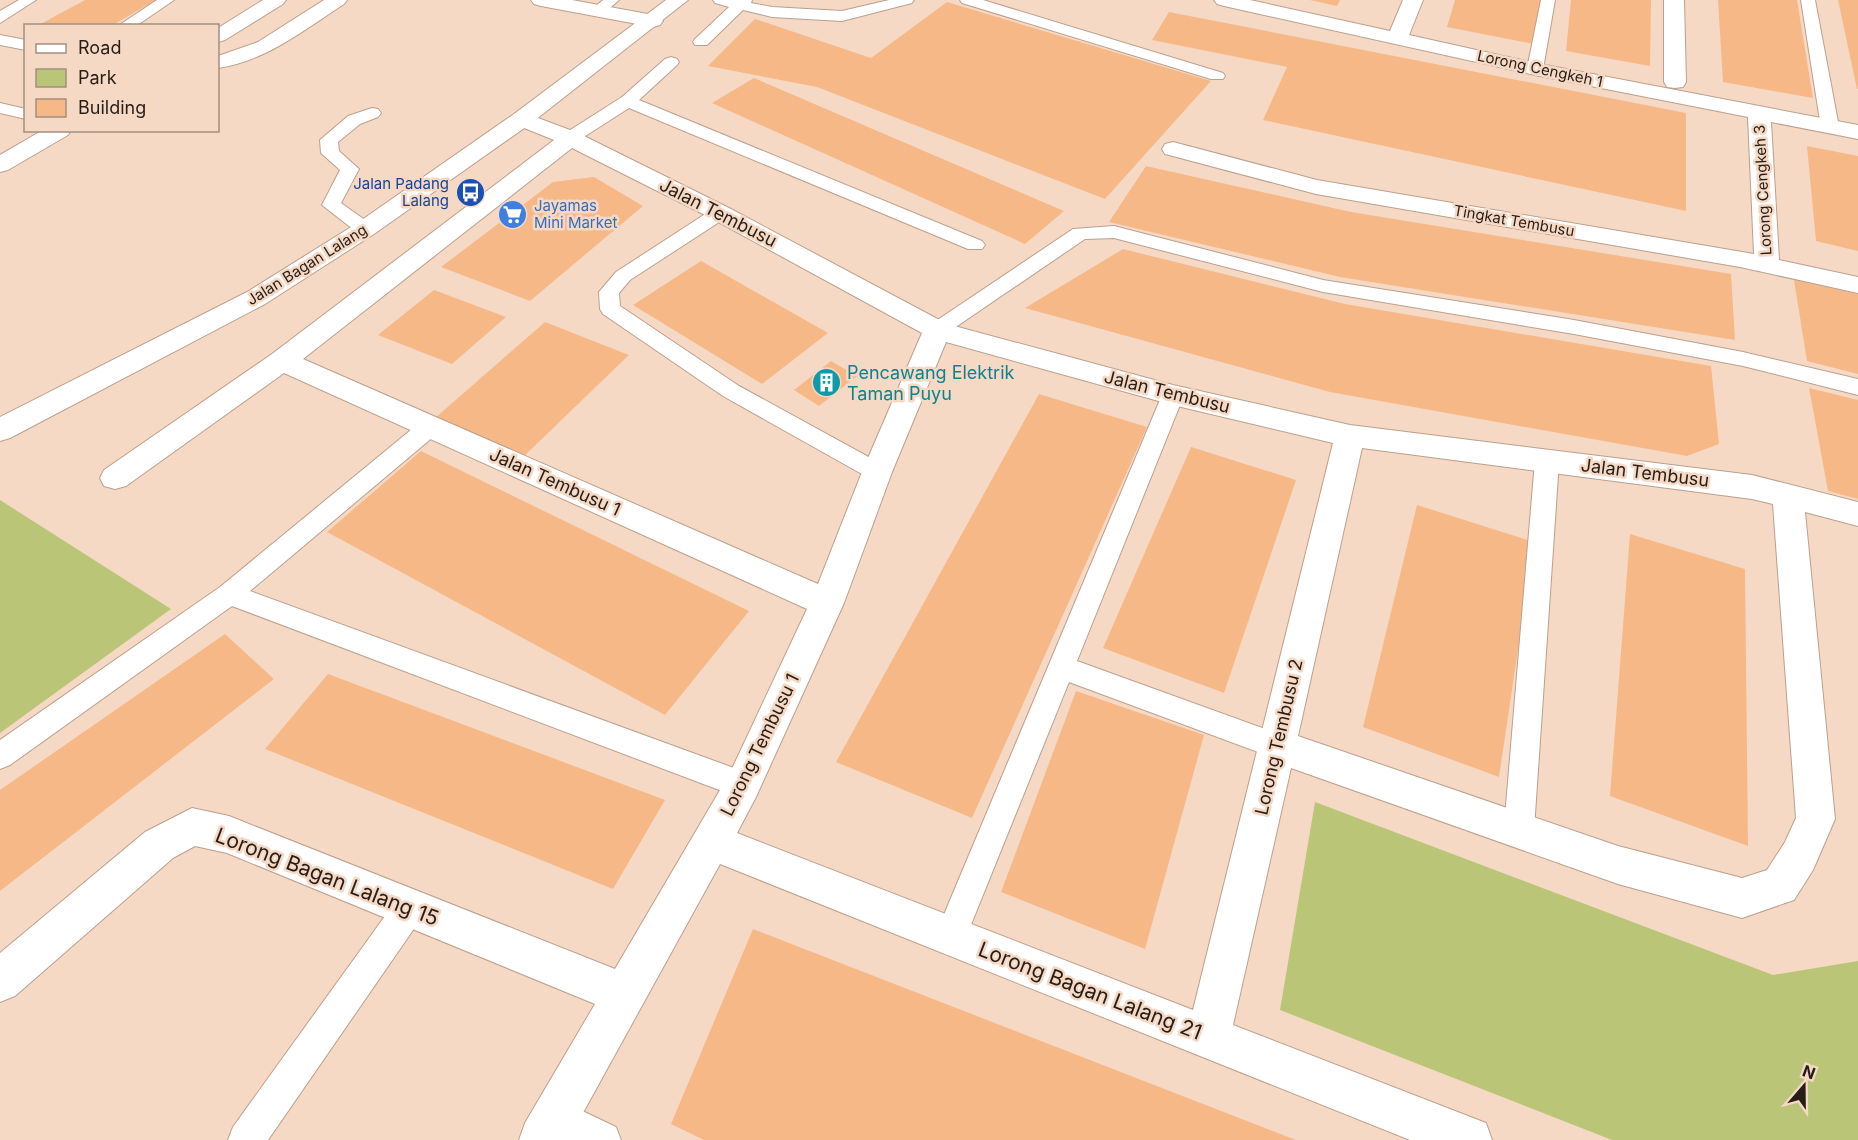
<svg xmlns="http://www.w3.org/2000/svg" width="1858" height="1140" font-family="Inter,sans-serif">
  <rect width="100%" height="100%" fill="#f5d9c5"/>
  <!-- green -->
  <path fill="#bbc578" d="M0,500L171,609L0,733Z
    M1315,802L1773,975L1858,961V1140H1612L1280,1010Z"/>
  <!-- building -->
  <path fill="#f7b888" d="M85,0H156L111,26H37Z
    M1310,0H1340L1337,6Z
    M1455,0H1543L1534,44L1447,27Z
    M1571,0H1651L1650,66L1566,51Z
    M1718,0H1797L1813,98L1723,82Z
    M1838,0H1858V89H1857Z
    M947,2L1211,81L1105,199L817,87L708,66L755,19L871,58Z
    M1169,12L1686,113V211L1263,120L1287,67L1152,40Z
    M754,78L1064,211L1025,244L712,103Z
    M1807,146L1858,156V251L1816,241Z
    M1146,166L1351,212L1731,274L1735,340L1340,277L1109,222Z
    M594,177L643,206L530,301L441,267L553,182Z
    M1123,249L1345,304L1711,366L1719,444L1687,456L1330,392L1025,308Z
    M701,261L828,333L762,384L633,305Z
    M1794,280L1858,294V374L1807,361Z
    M434,290L506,317L452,364L378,335Z
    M545,322L629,355L522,458L434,419Z
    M831,361L857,376L819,406L794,390Z
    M1809,388L1858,400V499L1828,491Z
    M1039,394L1147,427L972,818L836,762Z
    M1191,447L1296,480L1224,693L1103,648Z
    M421,451L749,611L665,715L327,532Z
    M1417,505L1534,542L1499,777L1363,727Z
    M1630,534L1745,569L1748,846L1610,796Z
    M225,634L274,679L0,891V790Z
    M328,674L665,800L613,889L265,749Z
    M1076,691L1204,735L1145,949L1001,892Z
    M753,929L1296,1140H704L671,1124Z"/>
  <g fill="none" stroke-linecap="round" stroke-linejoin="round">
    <defs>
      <path id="service" d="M19,0H36L0,23V11Z
        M157,0H174L136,26H118Z
        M603,0H619L603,14H593L590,11Z
        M713,0H752L751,3L772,7L842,11L889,0H914L912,3L842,21L772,17L743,10L707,45H695L693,42L695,39L729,7L715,3Z
        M960,0H983L1223,73L1225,76L1223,79H1211L962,3Z
        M1541,0H1555L1543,69L1535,74L1527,69Z
        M1801,0H1815L1839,127L1836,131H1824L1821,127Z
        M0,35L26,40V50L0,45Z
        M671,57L677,59L679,62L677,65L639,100L982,241L985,245L982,249H968L629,108L576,142H564L561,138L564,134L622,97L665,59Z
        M0,103L26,109V119L0,113Z
        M372,108L378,109L381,113L378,117L360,124L338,142L339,151L359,169L341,203L372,225L375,229L372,233H358L322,205L340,170L321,153L320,140L348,116Z
        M720,207L727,209L729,213L727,217L630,280L619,293L620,306L739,386L885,466L889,472L885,478L877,481L869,478L723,396L603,314L600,309L599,292L616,272L713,209Z
        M1114,226L1323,280L1574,320L1743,352L1858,379V395L1743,366L1574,334L1323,292L1114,238L1085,239L944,335L937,337L930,335L926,330L930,325L1073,229Z
        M1173,387L1181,390L1184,395L1077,661L1287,737L1291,746L1287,755L1277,759L1069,682L962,947L951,952L940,947L935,936L1162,395L1165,390Z
        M431,418L439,420L442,426L439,432L250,591L753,775L758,785L753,795L743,799L232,606L10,765L0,769V740L220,587L423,420Z
        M1547,452L1555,455L1559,461L1534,829L1530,839L1519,843L1508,839L1504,829L1535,461L1539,455Z
        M409,893L420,898L425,909L420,920L268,1140H228L233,1127L398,898Z
        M555,1098L616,1127L621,1140H565L542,1129L537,1116L542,1103Z"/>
      <path id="minor" d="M263,0H286L283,4L225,40L218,42V28Z
        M324,0H347L344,4C304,30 266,61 218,68V56L258,42Z
        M531,0H572L653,15L660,17L663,21L660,25L653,27L541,6L534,4Z
        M1214,0H1250L1390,31L1403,0H1423L1409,35L1535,63L1858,125V139L1771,122L1779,260L1858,277V293L1740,267L1316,194L1165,154L1162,149L1165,144L1173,142L1317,180L1754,254L1748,117L1535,75L1224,6L1217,4Z
        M1664,0H1684L1686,82L1683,87L1675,88L1667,87L1664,82Z
        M522,112L578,133L729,208L947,324L1173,385L1350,425L1752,475L1858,502V526L1805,512L1835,819L1813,870L1794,900L1742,918L1618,884L1291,768L1233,1025L1486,1123L1492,1140H1410L720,864L568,1140H519L525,1123L595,1004L227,853L195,846L173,858L15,996L0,1002V953L145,832L192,808L229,816L615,969L730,773L807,609L284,373L126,486L115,489L104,486L100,478L104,470L272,354L554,140L514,124L511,119L514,114ZM572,148L711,218L922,333L862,472L818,584L303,359ZM946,342L1173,405L1333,443L1193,1010L737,833L756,797L844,603L892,472ZM1362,448L1752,499L1773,504L1796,818L1785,842L1767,870L1742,878L1618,846L1298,736Z
        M43,130H71L68,135L8,170L0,172V155Z"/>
      <path id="secondary" d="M666,0H688L530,124L374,234L265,304L10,438L0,441V417L247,292L356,224L514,114Z"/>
    </defs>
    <!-- service casing -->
    <use href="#service" stroke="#baa08d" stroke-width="2"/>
    <!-- minor casing -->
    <use href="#minor" stroke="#baa08d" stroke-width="2"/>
    <!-- secondary casing -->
    <use href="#secondary" stroke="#baa08d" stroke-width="2"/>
    <!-- service -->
    <use href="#service" fill="#fff" fill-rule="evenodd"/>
    <!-- minor -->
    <use href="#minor" fill="#fff" fill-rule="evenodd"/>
    <!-- secondary -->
    <use href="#secondary" fill="#fff" fill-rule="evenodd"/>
  </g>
  <!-- icons -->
  <defs>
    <symbol id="bus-disc" viewBox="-11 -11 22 22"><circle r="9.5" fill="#1a4fb4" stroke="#f5d9c5"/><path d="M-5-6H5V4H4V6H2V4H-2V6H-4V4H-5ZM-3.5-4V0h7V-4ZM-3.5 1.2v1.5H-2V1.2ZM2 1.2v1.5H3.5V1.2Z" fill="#fff"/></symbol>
    <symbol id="supermarket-disc" viewBox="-11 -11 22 22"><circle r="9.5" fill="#3f7fe0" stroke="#f5d9c5"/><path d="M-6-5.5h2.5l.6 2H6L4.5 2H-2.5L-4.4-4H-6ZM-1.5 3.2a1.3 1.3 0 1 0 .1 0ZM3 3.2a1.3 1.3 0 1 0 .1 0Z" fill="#fff"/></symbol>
    <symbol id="building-disc" viewBox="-11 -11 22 22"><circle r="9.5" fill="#0f9aa8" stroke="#f5d9c5"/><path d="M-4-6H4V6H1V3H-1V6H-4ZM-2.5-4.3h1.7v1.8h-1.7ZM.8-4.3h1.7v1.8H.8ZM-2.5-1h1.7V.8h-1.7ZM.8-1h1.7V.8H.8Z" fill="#fff"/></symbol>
  </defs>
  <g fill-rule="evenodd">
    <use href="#bus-disc" x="454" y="176" width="33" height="33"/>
    <use href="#supermarket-disc" x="496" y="198" width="33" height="33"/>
    <use href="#building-disc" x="810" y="366" width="33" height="33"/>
  </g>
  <g text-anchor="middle" stroke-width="5" stroke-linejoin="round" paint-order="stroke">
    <!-- far-street labels -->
    <g font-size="15" fill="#271d16" stroke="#f5d9c5">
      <text transform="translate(1540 69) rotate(12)" y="5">Lorong Cengkeh 1</text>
      <text transform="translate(1763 190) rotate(-93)" y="5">Lorong Cengkeh 3</text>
      <text transform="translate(1514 221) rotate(10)" y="5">Tingkat Tembusu</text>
      <text transform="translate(307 265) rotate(-32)" y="5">Jalan Bagan Lalang</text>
    </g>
    <!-- far-transit labels -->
    <g font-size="15" fill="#164399" stroke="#f5d9c5" text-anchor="end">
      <text x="449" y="189">Jalan Padang<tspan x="449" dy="17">Lalang</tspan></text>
    </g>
    <!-- far-shop labels -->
    <g font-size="15" fill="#366cbe" stroke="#f5d9c5" text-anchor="start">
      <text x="534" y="211">Jayamas<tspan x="534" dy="17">Mini Market</tspan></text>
    </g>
    <!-- street labels -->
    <g font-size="18" fill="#271d16" stroke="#f5d9c5">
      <text transform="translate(718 213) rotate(27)" y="6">Jalan Tembusu</text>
      <text transform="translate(1167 392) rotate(14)" y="6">Jalan Tembusu</text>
      <text transform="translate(1645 473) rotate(7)" y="6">Jalan Tembusu</text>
      <text transform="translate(555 482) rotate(24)" y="6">Jalan Tembusu 1</text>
      <text transform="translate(1279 737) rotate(-77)" y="6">Lorong Tembusu 2</text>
      <text transform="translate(760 745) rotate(-64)" y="6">Lorong Tembusu 1</text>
    </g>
    <!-- culture labels -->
    <g font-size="18" fill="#0d838f" stroke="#f5d9c5" text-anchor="start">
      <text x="847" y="379">Pencawang Elektrik<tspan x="847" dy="21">Taman Puyu</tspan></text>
    </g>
    <!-- near-street labels -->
    <g font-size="21" fill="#271d16" stroke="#f5d9c5">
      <text transform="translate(327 877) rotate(21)" y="7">Lorong Bagan Lalang 15</text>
      <text transform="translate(1090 991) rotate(21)" y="7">Lorong Bagan Lalang 21</text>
    </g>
  </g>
  <!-- legend -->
  <rect x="24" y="24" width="195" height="108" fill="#f5d9c5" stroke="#a38e7f" stroke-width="1.5"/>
  <rect x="36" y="44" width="30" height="9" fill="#ffffff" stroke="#a38e7f" stroke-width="1.5"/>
  <text x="78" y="54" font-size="18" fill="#271d16">Road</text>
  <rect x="36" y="69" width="30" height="18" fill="#bbc578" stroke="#a38e7f" stroke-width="1.5"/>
  <text x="78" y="84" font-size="18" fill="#271d16">Park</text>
  <rect x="36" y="99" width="30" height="18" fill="#f7b888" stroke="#a38e7f" stroke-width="1.5"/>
  <text x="78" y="114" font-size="18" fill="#271d16">Building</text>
  <!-- north arrow -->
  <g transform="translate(1804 1086) rotate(20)" stroke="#f5d9c5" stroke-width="4.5" paint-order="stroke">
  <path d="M0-4.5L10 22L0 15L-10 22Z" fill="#271d16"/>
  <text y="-9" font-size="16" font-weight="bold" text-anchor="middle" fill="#271d16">N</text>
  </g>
</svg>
